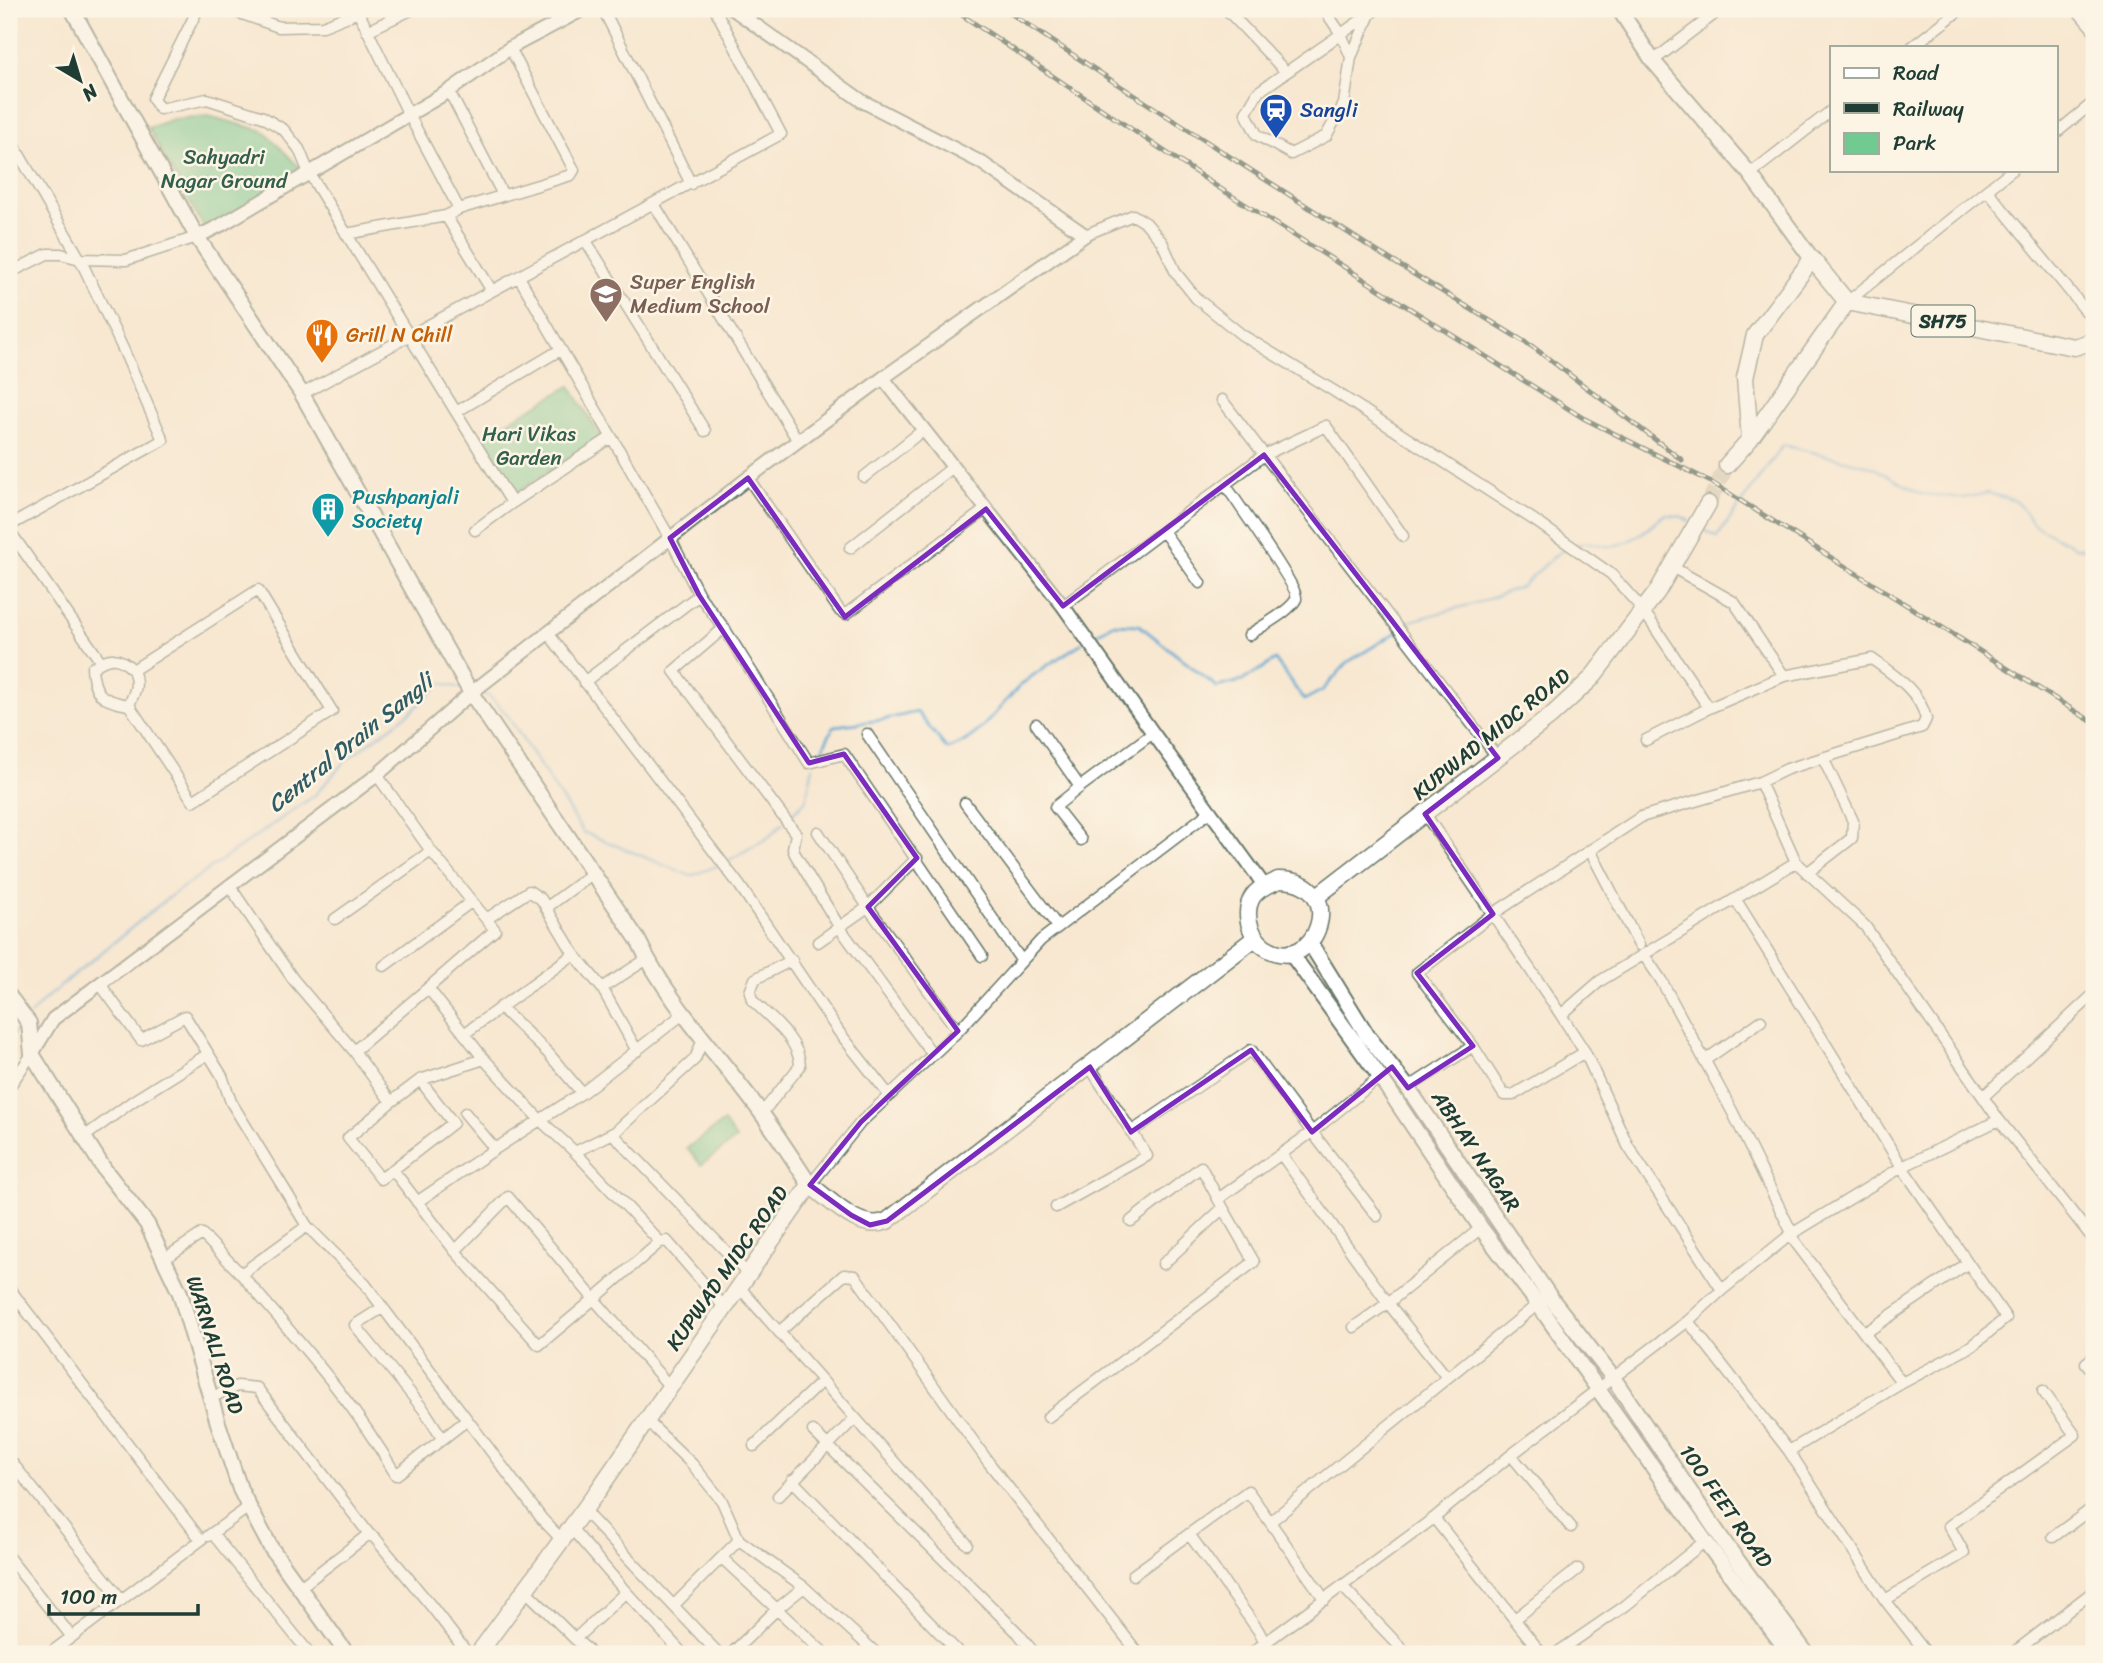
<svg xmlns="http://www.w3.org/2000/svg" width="2103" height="1663" font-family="Sriracha,sans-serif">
  <rect width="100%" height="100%" fill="#fcf5e5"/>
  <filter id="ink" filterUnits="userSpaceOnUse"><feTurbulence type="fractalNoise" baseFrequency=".0143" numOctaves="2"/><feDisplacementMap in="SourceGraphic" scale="14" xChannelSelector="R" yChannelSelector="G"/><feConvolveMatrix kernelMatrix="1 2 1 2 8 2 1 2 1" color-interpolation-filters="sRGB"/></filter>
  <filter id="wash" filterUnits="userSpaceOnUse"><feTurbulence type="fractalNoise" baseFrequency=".00686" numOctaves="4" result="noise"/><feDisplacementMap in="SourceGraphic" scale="28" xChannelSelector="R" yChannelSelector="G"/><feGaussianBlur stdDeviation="1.57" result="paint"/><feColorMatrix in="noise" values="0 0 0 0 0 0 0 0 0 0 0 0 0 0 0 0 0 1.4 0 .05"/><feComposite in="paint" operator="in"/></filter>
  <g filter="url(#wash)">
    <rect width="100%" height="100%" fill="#f8e8d1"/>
    <!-- green -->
    <path fill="#70ca92" stroke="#488463" stroke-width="2" d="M208,116L264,131L304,172L221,225L203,226L148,128L173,119Z
      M570,386L601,437L513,495L477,439Z
      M724,1122L736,1139L701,1165L687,1148Z"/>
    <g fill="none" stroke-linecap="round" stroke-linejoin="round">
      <!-- stream -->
      <path stroke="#5aa6d3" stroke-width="2.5" d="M1701,528L1717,537L1783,445L1870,466L1922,494L1964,498L1988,493L2016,501L2034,525L2075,547L2094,550
        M1576,545C1590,538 1599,548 1613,546C1633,543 1650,527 1665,514L1682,517L1689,521
        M1402,628L1411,621L1483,601L1522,586L1558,553L1570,548
        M1091,638L1112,624L1139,625L1217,687L1242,681L1275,660L1304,700L1323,690L1348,662L1397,632
        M477,693L489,696L505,712L583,832L691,876L719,865
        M818,757L834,726L882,720L917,712L947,749C979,741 999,705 1022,684C1040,669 1062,656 1082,643
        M788,818L806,800L813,766
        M726,862L769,837L783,823
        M30,1015L45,999L169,897L315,795L345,761L412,711L442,683L464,689
        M9,1039L23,1023"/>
    </g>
  </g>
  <g filter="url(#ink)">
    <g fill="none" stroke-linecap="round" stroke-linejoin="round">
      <!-- primary-tunnel -->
      <path stroke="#cdc6b2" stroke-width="16" stroke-dasharray="16 8" stroke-linecap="butt" d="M1708,504L1727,465"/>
      <defs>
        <path id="minor" d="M198,9L153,99L160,109L207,99L263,117L284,130L299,149L309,173L512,503L610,438
          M228,9L279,27L323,26L358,12
          M357,9L409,115L459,209L446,216L492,291
          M603,9L691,184
          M1226,9L1286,72
          M1324,9L1341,34L1351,57
          M2076,9L2094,30
          M1370,14L1351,57L1344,104L1326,136L1291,154L1257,135L1246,113L1258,92L1377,9
          M367,31L413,9
          M1912,47L1961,9
          M1653,61L1721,9
          M449,91L503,195
          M2056,133L2094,102
          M9,137L80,259L124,351L163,440L9,526
          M1750,174L1832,110
          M1987,190L2012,170
          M654,204L798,441
          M459,209L571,175L574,170L510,48
          M346,234L446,216
          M1085,235L1133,215L1146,223L1162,242L1176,273L1196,298L1242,335L1334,391L1534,520L1611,574L1643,610L1709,708
          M586,241L705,431
          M9,273L47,254H61L80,259L126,260L197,237L194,232
          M519,277L670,538L699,595L584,682
          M1847,302L1987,190L2094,321
          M302,394L781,134L715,9
          M1222,400L1498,758
          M456,412L560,350
          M864,477L923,430
          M748,478L840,611L846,614L986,509
          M1225,484C1234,499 1300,589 1296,599C1291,611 1260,627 1249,635
          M9,530L101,662
          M475,530L512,503
          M1163,531L1200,583
          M850,548L953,467
          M258,590L332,711L193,801L129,705C103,701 94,696 92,668C108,656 119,655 133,670Z
          M699,595L724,628L674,671L796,834L793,849L795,854L840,928L933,1055
          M1063,606L1264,455L1326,426L1403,536
          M724,628L809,763L844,754L982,956
          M548,633L740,886L839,1032L889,1095
          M129,705C135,692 139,684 133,670
          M1036,724L1080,787L1153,733
          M867,734L1021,960
          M1646,740L1709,708L1784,676L1734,602L1672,567
          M377,775L431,851L495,930L428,988
          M1080,787L1055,807L1081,840
          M965,803L1058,927
          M1425,814L1561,1015
          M818,832L868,907L958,1031
          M1590,850L1639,945
          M1807,873L1852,838L1853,821L1823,758
          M229,885L293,979L354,1051L391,1102L420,1080L484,1059L428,988L354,1051
          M1736,900L1902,1167L2006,1318L1972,1346L1902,1383
          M546,908L593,873
          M335,919L431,851
          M818,942L868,907L917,858
          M574,954L602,988L647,959
          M1644,955L1661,980L1732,1111L1792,1233
          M384,966L471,902
          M100,984L141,1040L185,1016L222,1076L231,1102L307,1226L365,1284L542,1519L562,1540
          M602,988L637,1051
          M500,1007L548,1053L582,1093
          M464,1034L574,954L541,899L529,891L488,918
          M703,1039L695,1059L613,1134L749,1275
          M1585,1052L1513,1095H1504L1473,1046L1417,973L1493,914L1641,817L1760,782L1787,769L1922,727L1926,719C1920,691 1894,675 1872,659L1784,676
          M484,1059L540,1120L495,1149
          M1704,1061L1761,1021
          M9,1087L32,1054
          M1408,1088L1473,1046
          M1983,1097L2094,994
          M391,1102L348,1138L381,1179L453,1123L420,1080
          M762,1113L800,1066C800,1040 770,1018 752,1000L750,992L755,979L792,960
          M1999,1120L2094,1240
          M1131,1132L1251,1050L1312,1132L1218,1199
          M84,1137L133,1101L208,1054
          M575,1152L617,1131
          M1281,1154L1388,1303L1354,1327
          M393,1170L455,1251
          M810,1185L861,1122L958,1031L1041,940L1211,811
          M508,1197L594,1299L539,1345L455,1251Z
          M417,1202L495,1149L465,1113
          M1056,1207L1147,1156L1090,1067
          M1377,1216L1312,1132L1380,1077
          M1131,1221L1201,1167L1223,1208L1163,1264
          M660,1242L575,1152L540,1120L582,1093L683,1014
          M164,1259L202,1234L241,1274L307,1226
          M241,1274C297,1339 353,1401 396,1475L467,1420
          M9,1288L201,1540L49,1654
          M740,1288L967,1544
          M1722,1290L1628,1146L1585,1052L1561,1015L1600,981L1796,862
          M382,1308L355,1325L424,1410L442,1438
          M1688,1321L1789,1451L1902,1383L1790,1235
          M779,1332L844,1275L855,1276L989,1463L1139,1654
          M1865,1333L1968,1263
          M2094,1357L2086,1363L2094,1373
          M1445,1375L1388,1303L1481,1228
          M670,1387L594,1299L660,1242L667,1241L725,1308
          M210,1398L237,1386L257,1388L369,1534L375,1538L432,1607L468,1654
          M1048,1417L1254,1262L1223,1208
          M647,1421L692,1464L722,1501L739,1540L804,1587L777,1609L731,1654
          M813,1431L1018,1633L1035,1654
          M754,1446L822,1381
          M1789,1451L1885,1600L1927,1654
          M1511,1455L1571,1527
          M9,1459L122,1600
          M792,1480L960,1654
          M778,1496L855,1418
          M584,1511L719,1654
          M1434,1518L1542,1654
          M1270,1522L1325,1600
          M571,1528L626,1592L575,1639L588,1650L584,1654
          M212,1533L310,1654
          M1189,1534L1258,1630L1265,1643
          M208,1536L249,1507
          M2053,1537L2094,1507
          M9,1558L72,1637
          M722,1558L825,1654
          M1133,1575L1248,1491L1270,1522L1538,1304
          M804,1587L877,1654
          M1343,1587L1407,1654
          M299,1588L369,1534
          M525,1590L575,1639
          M626,1592L683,1654
          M1885,1600L1964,1553L1949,1526L2075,1435L2043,1391
          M674,1605L739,1540
          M1515,1619L1578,1569
          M1250,1654L1434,1518L1511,1455L1688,1321L1722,1290L1790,1235L1902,1167L1999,1120L1865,926L1796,862L1760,782
          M1555,1654L1625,1606L1705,1541
          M2012,1654L2094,1591"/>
        <path id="tertiary" d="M733,9L862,101L982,163L1085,235L883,378L1063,606L1153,733L1266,888
          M197,237L221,225L449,91L510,48L584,9
          M32,1054L53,1019L377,775L471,693L548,633L748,478L883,378"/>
        <path id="secondary" d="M72,9L197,237L302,394L471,693L638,940C669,1005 720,1056 762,1114C779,1137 794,1161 810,1185
          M1619,9L1653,61L1750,174L1812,259
          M1310,943L1367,1035L1408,1088L1550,1297L1614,1379L1726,1545L1807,1654
          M1290,952L1380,1077L1481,1228L1538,1304L1705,1541L1790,1654
          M9,996L29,1023L32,1054L104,1169L147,1224L180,1293L218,1423L240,1489L249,1507L271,1548L347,1654"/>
        <path id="primary" d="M1750,439L1847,302
          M1727,465L1750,439L1745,378L1755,335L1812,259L1847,302L2074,347L2094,341
          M1278,880C1352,879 1316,980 1265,947C1248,936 1240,904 1259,890C1264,886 1272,884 1278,880Z
          M1316,897L1551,716L1591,679L1657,592L1708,504
          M478,1654L597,1492L810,1185C831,1200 860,1233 887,1221L1255,938"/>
      </defs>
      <!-- minor casing -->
      <use href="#minor" stroke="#6b796b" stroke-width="13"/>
      <!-- tertiary casing -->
      <use href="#tertiary" stroke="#6b796b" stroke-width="16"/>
      <!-- secondary casing -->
      <use href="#secondary" stroke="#6b796b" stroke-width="18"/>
      <!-- primary casing -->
      <use href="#primary" stroke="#6b796b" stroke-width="19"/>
      <!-- minor -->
      <use href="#minor" stroke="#fff" stroke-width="10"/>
      <!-- tertiary -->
      <use href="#tertiary" stroke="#fff" stroke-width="12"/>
      <!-- secondary -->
      <use href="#secondary" stroke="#fff" stroke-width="14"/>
      <!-- primary -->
      <use href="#primary" stroke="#fff" stroke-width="16"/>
      <defs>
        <path id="rail" d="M953,9L1213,184L1583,418L1711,482L2094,723
          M1004,9L1111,80L1381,254L1533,347L1682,460"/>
      </defs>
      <!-- rail casing -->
      <use href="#rail" stroke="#1f3d34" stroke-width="5"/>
      <!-- rail -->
      <use href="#rail" stroke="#fcf5e5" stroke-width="2.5" stroke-dasharray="8" stroke-linecap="butt"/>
    </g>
  </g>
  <!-- marked area -->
  <path d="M0 0H2103V1663H0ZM1264,455L1498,758L1425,814L1493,914L1417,973L1473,1046L1408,1088L1392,1067L1312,1132L1251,1050L1131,1132L1090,1067L887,1221L870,1225L851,1215L810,1185L861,1122L958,1031L868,907L917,858L844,754L809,763L699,595L670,538L748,478L845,617L986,509L1063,606Z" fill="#f8e8d1" fill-opacity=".55" fill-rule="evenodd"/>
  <path fill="none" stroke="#7b2cbf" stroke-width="5" stroke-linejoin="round" d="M1264,455L1498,758L1425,814L1493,914L1417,973L1473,1046L1408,1088L1392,1067L1312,1132L1251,1050L1131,1132L1090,1067L887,1221L870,1225L851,1215L810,1185L861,1122L958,1031L868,907L917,858L844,754L809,763L699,595L670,538L748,478L845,617L986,509L1063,606Z"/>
  <!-- icons -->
  <defs>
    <symbol id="station-pin" viewBox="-11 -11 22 30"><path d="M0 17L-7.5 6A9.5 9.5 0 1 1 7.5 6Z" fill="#1a4fb4" stroke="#fcf5e5"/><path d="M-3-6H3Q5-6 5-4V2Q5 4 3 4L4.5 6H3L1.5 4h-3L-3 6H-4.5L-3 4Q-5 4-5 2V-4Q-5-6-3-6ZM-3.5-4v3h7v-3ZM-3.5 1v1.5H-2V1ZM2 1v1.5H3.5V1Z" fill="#fff"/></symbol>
    <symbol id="school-pin" viewBox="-11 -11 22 30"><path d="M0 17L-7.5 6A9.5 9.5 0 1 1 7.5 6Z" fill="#8d6e63" stroke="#fcf5e5"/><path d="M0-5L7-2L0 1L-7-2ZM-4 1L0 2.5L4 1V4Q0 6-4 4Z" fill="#fff"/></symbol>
    <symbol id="restaurant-pin" viewBox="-11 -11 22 30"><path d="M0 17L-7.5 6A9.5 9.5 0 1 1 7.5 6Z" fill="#e8710a" stroke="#fcf5e5"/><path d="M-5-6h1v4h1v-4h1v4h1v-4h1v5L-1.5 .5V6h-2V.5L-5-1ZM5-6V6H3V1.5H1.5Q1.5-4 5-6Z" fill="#fff"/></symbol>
    <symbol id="building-pin" viewBox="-11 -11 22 30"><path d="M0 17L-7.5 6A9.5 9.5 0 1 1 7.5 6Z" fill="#0f9aa8" stroke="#fcf5e5"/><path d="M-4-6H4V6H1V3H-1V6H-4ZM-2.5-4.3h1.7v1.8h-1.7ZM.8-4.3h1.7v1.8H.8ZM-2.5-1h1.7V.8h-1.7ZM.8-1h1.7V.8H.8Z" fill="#fff"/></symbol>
  </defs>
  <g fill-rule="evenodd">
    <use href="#station-pin" x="1257" y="91" width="38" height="52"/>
    <use href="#school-pin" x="587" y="275" width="38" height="52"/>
    <use href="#restaurant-pin" x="303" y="316" width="38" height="52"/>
    <use href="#building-pin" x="309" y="490" width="38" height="52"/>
  </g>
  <g text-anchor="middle" stroke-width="5" stroke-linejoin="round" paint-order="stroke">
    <!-- shield labels -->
    <rect fill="#fcf5e5" stroke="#617469" stroke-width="2" x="1911.5" y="305.5" width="63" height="31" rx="5"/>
    <g font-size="19" font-weight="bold" fill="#1f3d34">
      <text x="1943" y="328">SH75</text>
    </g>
    <!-- transit labels -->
    <g font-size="21" fill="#164399" stroke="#fcf5e5" text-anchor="start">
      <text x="1300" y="117">Sangli</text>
    </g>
    <!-- park labels -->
    <g font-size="21" fill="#33604c" stroke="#fcf5e5">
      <text x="224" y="164">Sahyadri<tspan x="224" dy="24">Nagar Ground</tspan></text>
      <text x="529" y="441">Hari Vikas<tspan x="529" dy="24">Garden</tspan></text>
    </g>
    <!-- education labels -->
    <g font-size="21" fill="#785e54" stroke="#fcf5e5" text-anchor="start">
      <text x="630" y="289">Super English<tspan x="630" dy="24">Medium School</tspan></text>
    </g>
    <!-- food labels -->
    <g font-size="21" fill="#c56008" stroke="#fcf5e5" text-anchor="start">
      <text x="346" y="342">Grill N Chill</text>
    </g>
    <!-- culture labels -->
    <g font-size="21" fill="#0d838f" stroke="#fcf5e5" text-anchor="start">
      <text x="352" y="504">Pushpanjali<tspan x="352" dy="24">Society</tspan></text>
    </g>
    <!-- street labels -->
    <g font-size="21" fill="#1f3d34" stroke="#fcf5e5">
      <text transform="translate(1491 734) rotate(-39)" y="7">KUPWAD MIDC ROAD</text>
      <text transform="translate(1476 1151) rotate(56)" y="7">ABHAY NAGAR</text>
      <text transform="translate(727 1268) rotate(-55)" y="7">KUPWAD MIDC ROAD</text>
      <text transform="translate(215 1345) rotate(72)" y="7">WARNALI ROAD</text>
      <text transform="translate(1726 1506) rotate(55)" y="7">100 FEET ROAD</text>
    </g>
    <!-- water labels -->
    <g font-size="23" font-style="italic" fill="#315c64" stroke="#fcf5e5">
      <text transform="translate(350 743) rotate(-39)" y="8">Central Drain Sangli</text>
    </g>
  </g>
  <!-- margin -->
  <rect width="2103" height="1663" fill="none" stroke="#fcf5e5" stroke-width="35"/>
  <!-- legend -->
  <rect x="1830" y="46" width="228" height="126" fill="#fcf5e5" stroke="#a4ab9e" stroke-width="2"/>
  <rect x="1844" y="68" width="35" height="10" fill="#ffffff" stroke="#a4ab9e" stroke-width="2"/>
  <text x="1893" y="80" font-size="21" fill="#1f3d34">Road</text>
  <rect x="1844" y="103" width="35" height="10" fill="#1f3d34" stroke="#a4ab9e" stroke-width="2"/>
  <text x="1893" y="116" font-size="21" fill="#1f3d34">Railway</text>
  <rect x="1844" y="133" width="35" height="21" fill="#70ca92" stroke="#a4ab9e" stroke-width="2"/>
  <text x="1893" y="150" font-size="21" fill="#1f3d34">Park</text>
  <!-- north arrow -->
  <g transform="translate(80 80) rotate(142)" stroke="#fcf5e5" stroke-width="5" paint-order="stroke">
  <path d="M0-5L12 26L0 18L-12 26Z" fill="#1f3d34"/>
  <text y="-10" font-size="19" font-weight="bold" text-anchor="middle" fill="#1f3d34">N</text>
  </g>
  <!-- scale -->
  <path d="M49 1604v10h149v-10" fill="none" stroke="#1f3d34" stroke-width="3.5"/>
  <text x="60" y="1604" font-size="21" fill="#1f3d34" stroke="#fcf5e5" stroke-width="5" paint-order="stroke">100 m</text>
</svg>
